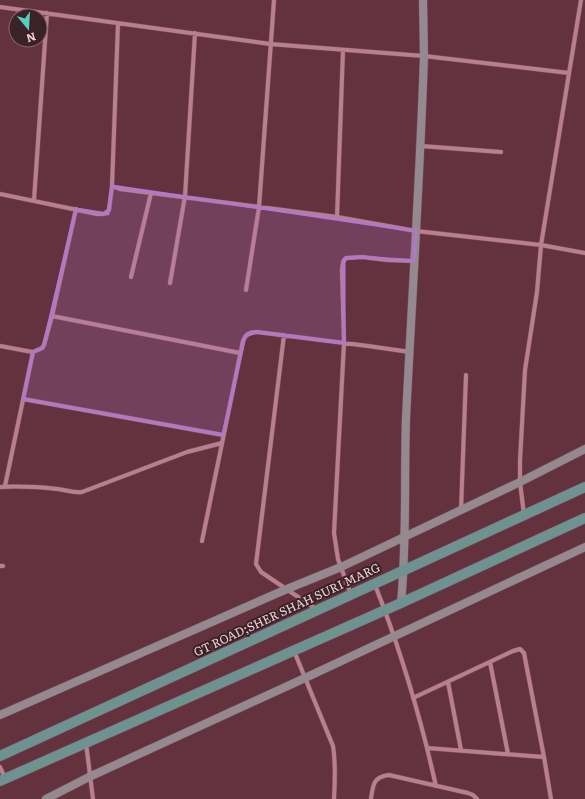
<svg xmlns="http://www.w3.org/2000/svg" width="585" height="799" font-family="Literata,serif">
  <rect width="100%" height="100%" fill="#64323f"/>
  <g fill="none" stroke-linecap="round" stroke-linejoin="round">
    <defs>
      <path id="street" d="M0,7L270,44L424,56L569,73
        M421,146L501,152
        M112,186L120,189L337,217L416,231L541,245L585,253
        M0,194L97,214H104L109,210L112,186L118,23
        M34,200L47,13
        M337,217L343,50
        M131,277L151,193
        M170,283L185,196L195,33
        M246,290L259,207L274,0
        M52,316L240,353
        M284,335L256,564L261,572L316,609
        M0,346L27,351L33,352L42,348L44,345L52,316L76,209
        M23,399L223,435
        M5,486L33,352
        M0,487C19,486 38,487 57,489C66,490 73,493 82,492L187,452L222,443
        M461,510L466,375
        M524,515L520,482V460L525,370L537,292L541,245L581,0
        M202,541L243,341C246,334 249,332 257,332L368,346L410,352
        M0,566H3
        M375,585C396,638 413,693 427,748
        M351,595L338,559L334,533L344,343L342,270L343,262L346,258L362,257L387,260L414,261
        M294,651L333,746C336,764 335,781 334,799
        M490,662L508,754
        M448,682L461,750
        M413,698L513,651L520,649L524,653L544,757L427,748L436,786
        M86,743L93,799
        M544,757L551,799
        M0,767L5,778
        M371,799C373,785 373,777 389,775L468,793L473,795L477,799"/>
      <path id="secondary" d="M401,603C407,541 404,480 406,418C412,297 420,177 424,56L423,0
        M0,715L287,589L341,567L520,482L585,449
        M46,799L89,777L305,678L585,547"/>
      <path id="primary" d="M0,756L585,487
        M0,781L401,603L585,518"/>
    </defs>
    <!-- street casing -->
    <use href="#street" stroke="#7b505c" stroke-width="5"/>
    <!-- secondary casing -->
    <use href="#secondary" stroke="#7b505c" stroke-width="9"/>
    <!-- primary casing -->
    <use href="#primary" stroke="#7b505c" stroke-width="11"/>
    <!-- street -->
    <use href="#street" stroke="#b97f8c" stroke-width="4"/>
    <!-- secondary -->
    <use href="#secondary" stroke="#93898e" stroke-width="8"/>
    <!-- primary -->
    <use href="#primary" stroke="#6d9290" stroke-width="10"/>
  </g>
  <!-- marked area -->
  <path fill="#b177cb" fill-opacity="0.2" stroke="#b177cb" stroke-width="3" stroke-linejoin="round" d="M112,186L416,231L414,261L362,257L344,259V343L257,332L245,336L223,435L23,399L33,352L43,348L76,209L108,214Z"/>
  <g text-anchor="middle" stroke-width="4" stroke-linejoin="round" paint-order="stroke">
    <!-- street labels -->
    <g font-size="12" fill="#f3d2d9" stroke="#3a2228">
      <text transform="translate(287 610) rotate(-25)" y="4">GT ROAD;SHER SHAH SURI MARG</text>
    </g>
  </g>
  <!-- north arrow -->
  <g transform="translate(28 28) rotate(162)"><circle r="19" fill="#3a2228" stroke="#84686f"/>
  <path d="M0-3L7 15L0 10L-7 15Z" fill="#59cebf"/>
  <text y="-6" font-size="11" font-weight="bold" text-anchor="middle" fill="#f3d2d9">N</text>
  </g>
</svg>
